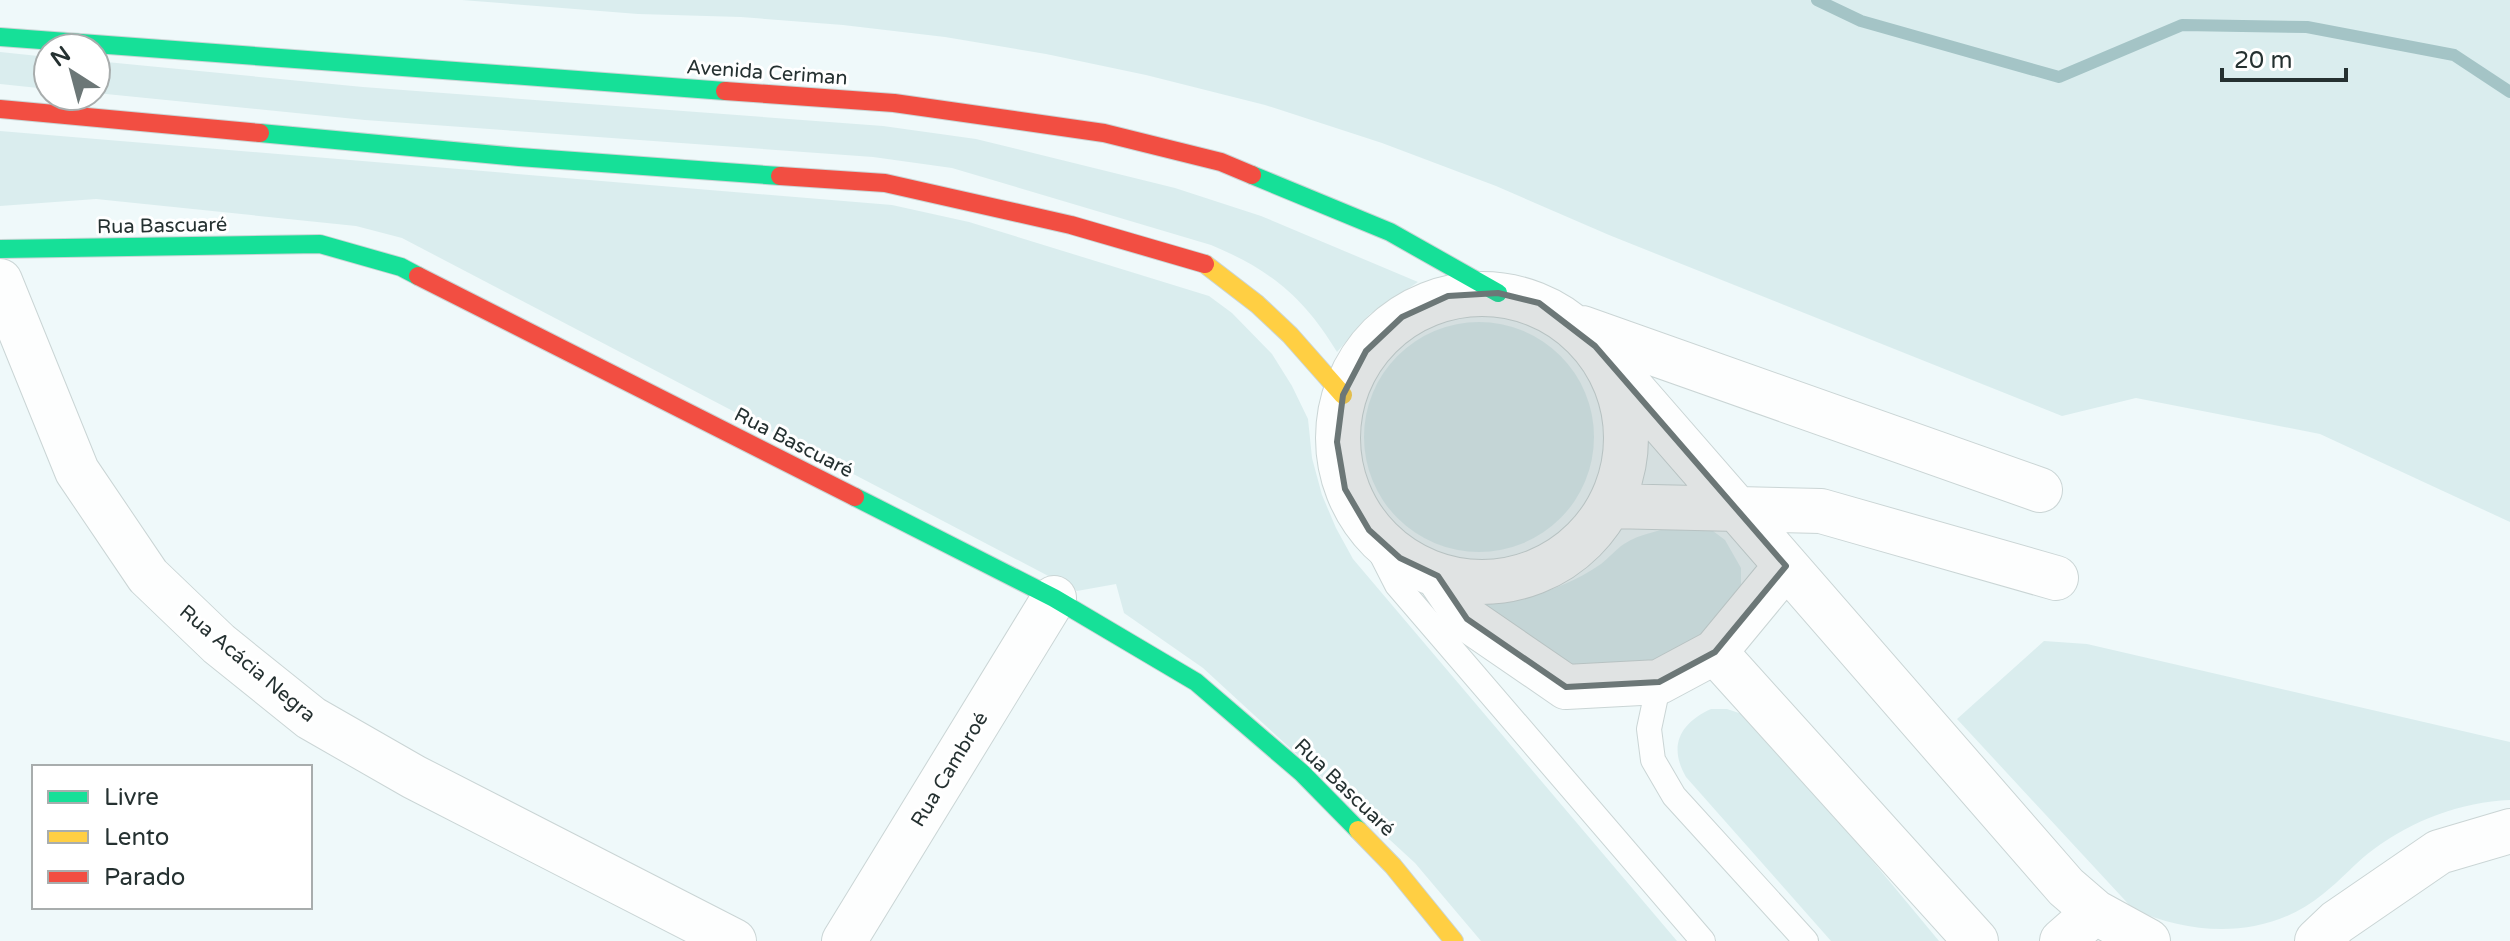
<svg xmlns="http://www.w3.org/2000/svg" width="2510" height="941" font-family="'Varela Round',sans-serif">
  <rect width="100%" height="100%" fill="#eff9fa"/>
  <!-- green -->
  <path fill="#daedee" d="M462,0H2510V522L2320,434L2136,398L2062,416L1609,235L1496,186L1382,143L1265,105L1146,75L1046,54L945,37L843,25L741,17L638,14Z
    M0,52L48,57V89L0,84Z
    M96,61L363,87L883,126L976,139L1175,188L1261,216L1418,282L1370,314L1337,352C1304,297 1269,269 1211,245L952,168L873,157L365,120L96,93Z
    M0,131L892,205L969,222L1209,296L1232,313L1272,354L1292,386L1308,419L1312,458L1322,495L1336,528L1353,559L1677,941H1481L1415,863L1203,668L1124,613L1116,584L1077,591L402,238L356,226L96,199L0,206Z
    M1364 437a115 115 0 1 1 230 0a115 115 0 1 1-230 0Z
    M1683,524L1698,525L1713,531L1725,540L1741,568V584L1738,600L1708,634L1656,662L1572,666L1478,605C1523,600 1563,590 1601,564C1609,558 1616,549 1624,544C1640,533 1665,530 1683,524Z
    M2044,641L2087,644L2510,742V800C2461,802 2413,820 2374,849C2356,862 2341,880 2323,894C2268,939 2195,937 2133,909L1957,719Z
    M1711,709H1727L1742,714L1841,823L1939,941H1831L1686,777C1668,746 1680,723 1711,709Z"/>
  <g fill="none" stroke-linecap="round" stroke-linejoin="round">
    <!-- stream -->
    <path stroke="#a4c4c6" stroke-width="12" d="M1817,0L1861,21L2059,77L2182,25L2307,27L2454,55L2510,92"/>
    <defs>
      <path id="lane" d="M1369,530L1397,585L1703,941
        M1659,682L1649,729L1653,760L1674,796L1806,941"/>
      <path id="street" d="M0,281L77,471L148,576L219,644L311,718L414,777L734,941
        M1338 438a144 144 0 1 1 288 0a144 144 0 1 1-288 0Z
        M1582,328L2040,490
        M1615,369L2066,887L2095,912L2148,941
        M1610,506L1821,511L2056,578
        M1438,576L1467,619L1566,687L1659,682L1715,652L1786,566
        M1715,652L1976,941
        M844,941L1054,598
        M2062,941L2095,912
        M2317,941L2337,922L2439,852L2510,831"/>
      <path id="fast" d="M0,37L725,91
        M260,133L519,157L780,176
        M1252,175L1390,232L1498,293
        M0,249L320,244L401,267L418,276
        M855,497L1054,598L1196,682L1302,773L1358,830"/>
      <path id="slow" d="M1205,264L1257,304L1290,335L1343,395
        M1358,830L1393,866L1454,941"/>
      <path id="jam" d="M725,91L894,103L1104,133L1221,162L1252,175
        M0,109L260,133
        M780,176L885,183L1071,225L1205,264
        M418,276L855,497"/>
    </defs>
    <!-- lane casing -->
    <use href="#lane" stroke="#cad5d5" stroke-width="26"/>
    <!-- street casing -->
    <use href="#street" stroke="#cad5d5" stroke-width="46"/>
    <!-- fast casing -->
    <use href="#fast" stroke="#cad5d5" stroke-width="20"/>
    <!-- slow casing -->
    <use href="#slow" stroke="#cad5d5" stroke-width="20"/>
    <!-- jam casing -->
    <use href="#jam" stroke="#cad5d5" stroke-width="20"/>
    <!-- lane -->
    <use href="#lane" stroke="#fdfefe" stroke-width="24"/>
    <!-- street -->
    <use href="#street" stroke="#fdfefe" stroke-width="44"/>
    <!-- fast -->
    <use href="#fast" stroke="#16e098" stroke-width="18"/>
    <!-- slow -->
    <use href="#slow" stroke="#ffcf43" stroke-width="18"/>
    <!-- jam -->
    <use href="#jam" stroke="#f24e42" stroke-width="18"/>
  </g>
  <!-- marked area -->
  <path fill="#6c7777" fill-opacity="0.2" stroke="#6c7777" stroke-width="6" stroke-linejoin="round" d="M1498,293L1539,303L1595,346L1786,566L1715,652L1659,682L1566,687L1467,619L1438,576L1400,558L1369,530L1345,489L1337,442L1343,395L1366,351L1402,317L1448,296Z"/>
  <g text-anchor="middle" stroke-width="6" stroke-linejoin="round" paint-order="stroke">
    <!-- street labels -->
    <g font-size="20" fill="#253131" stroke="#fff">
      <text transform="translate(767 72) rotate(4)" y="7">Avenida Ceriman</text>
      <text transform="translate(162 225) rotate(-1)" y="7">Rua Bascuaré</text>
      <text transform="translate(794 442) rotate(27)" y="7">Rua Bascuaré</text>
      <text transform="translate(248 663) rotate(40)" y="7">Rua Acácia Negra</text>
      <text transform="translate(949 769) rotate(-59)" y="7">Rua Cambroé</text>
      <text transform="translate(1345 787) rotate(44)" y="7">Rua Bascuaré</text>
    </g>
  </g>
  <!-- legend -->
  <rect x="32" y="765" width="280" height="144" fill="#ffffff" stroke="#a8adad" stroke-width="2"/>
  <rect x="48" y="791" width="40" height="12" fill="#16e098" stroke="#a8adad" stroke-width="2"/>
  <text x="104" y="805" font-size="24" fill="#253131">Livre</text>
  <rect x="48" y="831" width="40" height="12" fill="#ffcf43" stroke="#a8adad" stroke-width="2"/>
  <text x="104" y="845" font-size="24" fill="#253131">Lento</text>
  <rect x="48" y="871" width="40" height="12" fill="#f24e42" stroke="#a8adad" stroke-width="2"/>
  <text x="104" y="885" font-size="24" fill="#253131">Parado</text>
  <!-- north arrow -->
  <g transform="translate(72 72) rotate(324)"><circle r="38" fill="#ffffff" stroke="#a8adad" stroke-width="2"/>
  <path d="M0-6L14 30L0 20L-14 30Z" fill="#6c7777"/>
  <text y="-12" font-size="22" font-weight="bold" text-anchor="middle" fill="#253131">N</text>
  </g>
  <!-- scale -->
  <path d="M2222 68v12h124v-12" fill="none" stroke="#253131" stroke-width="4"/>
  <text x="2234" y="68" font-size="24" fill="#253131" stroke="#ffffff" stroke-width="6" paint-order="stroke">20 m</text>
</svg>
